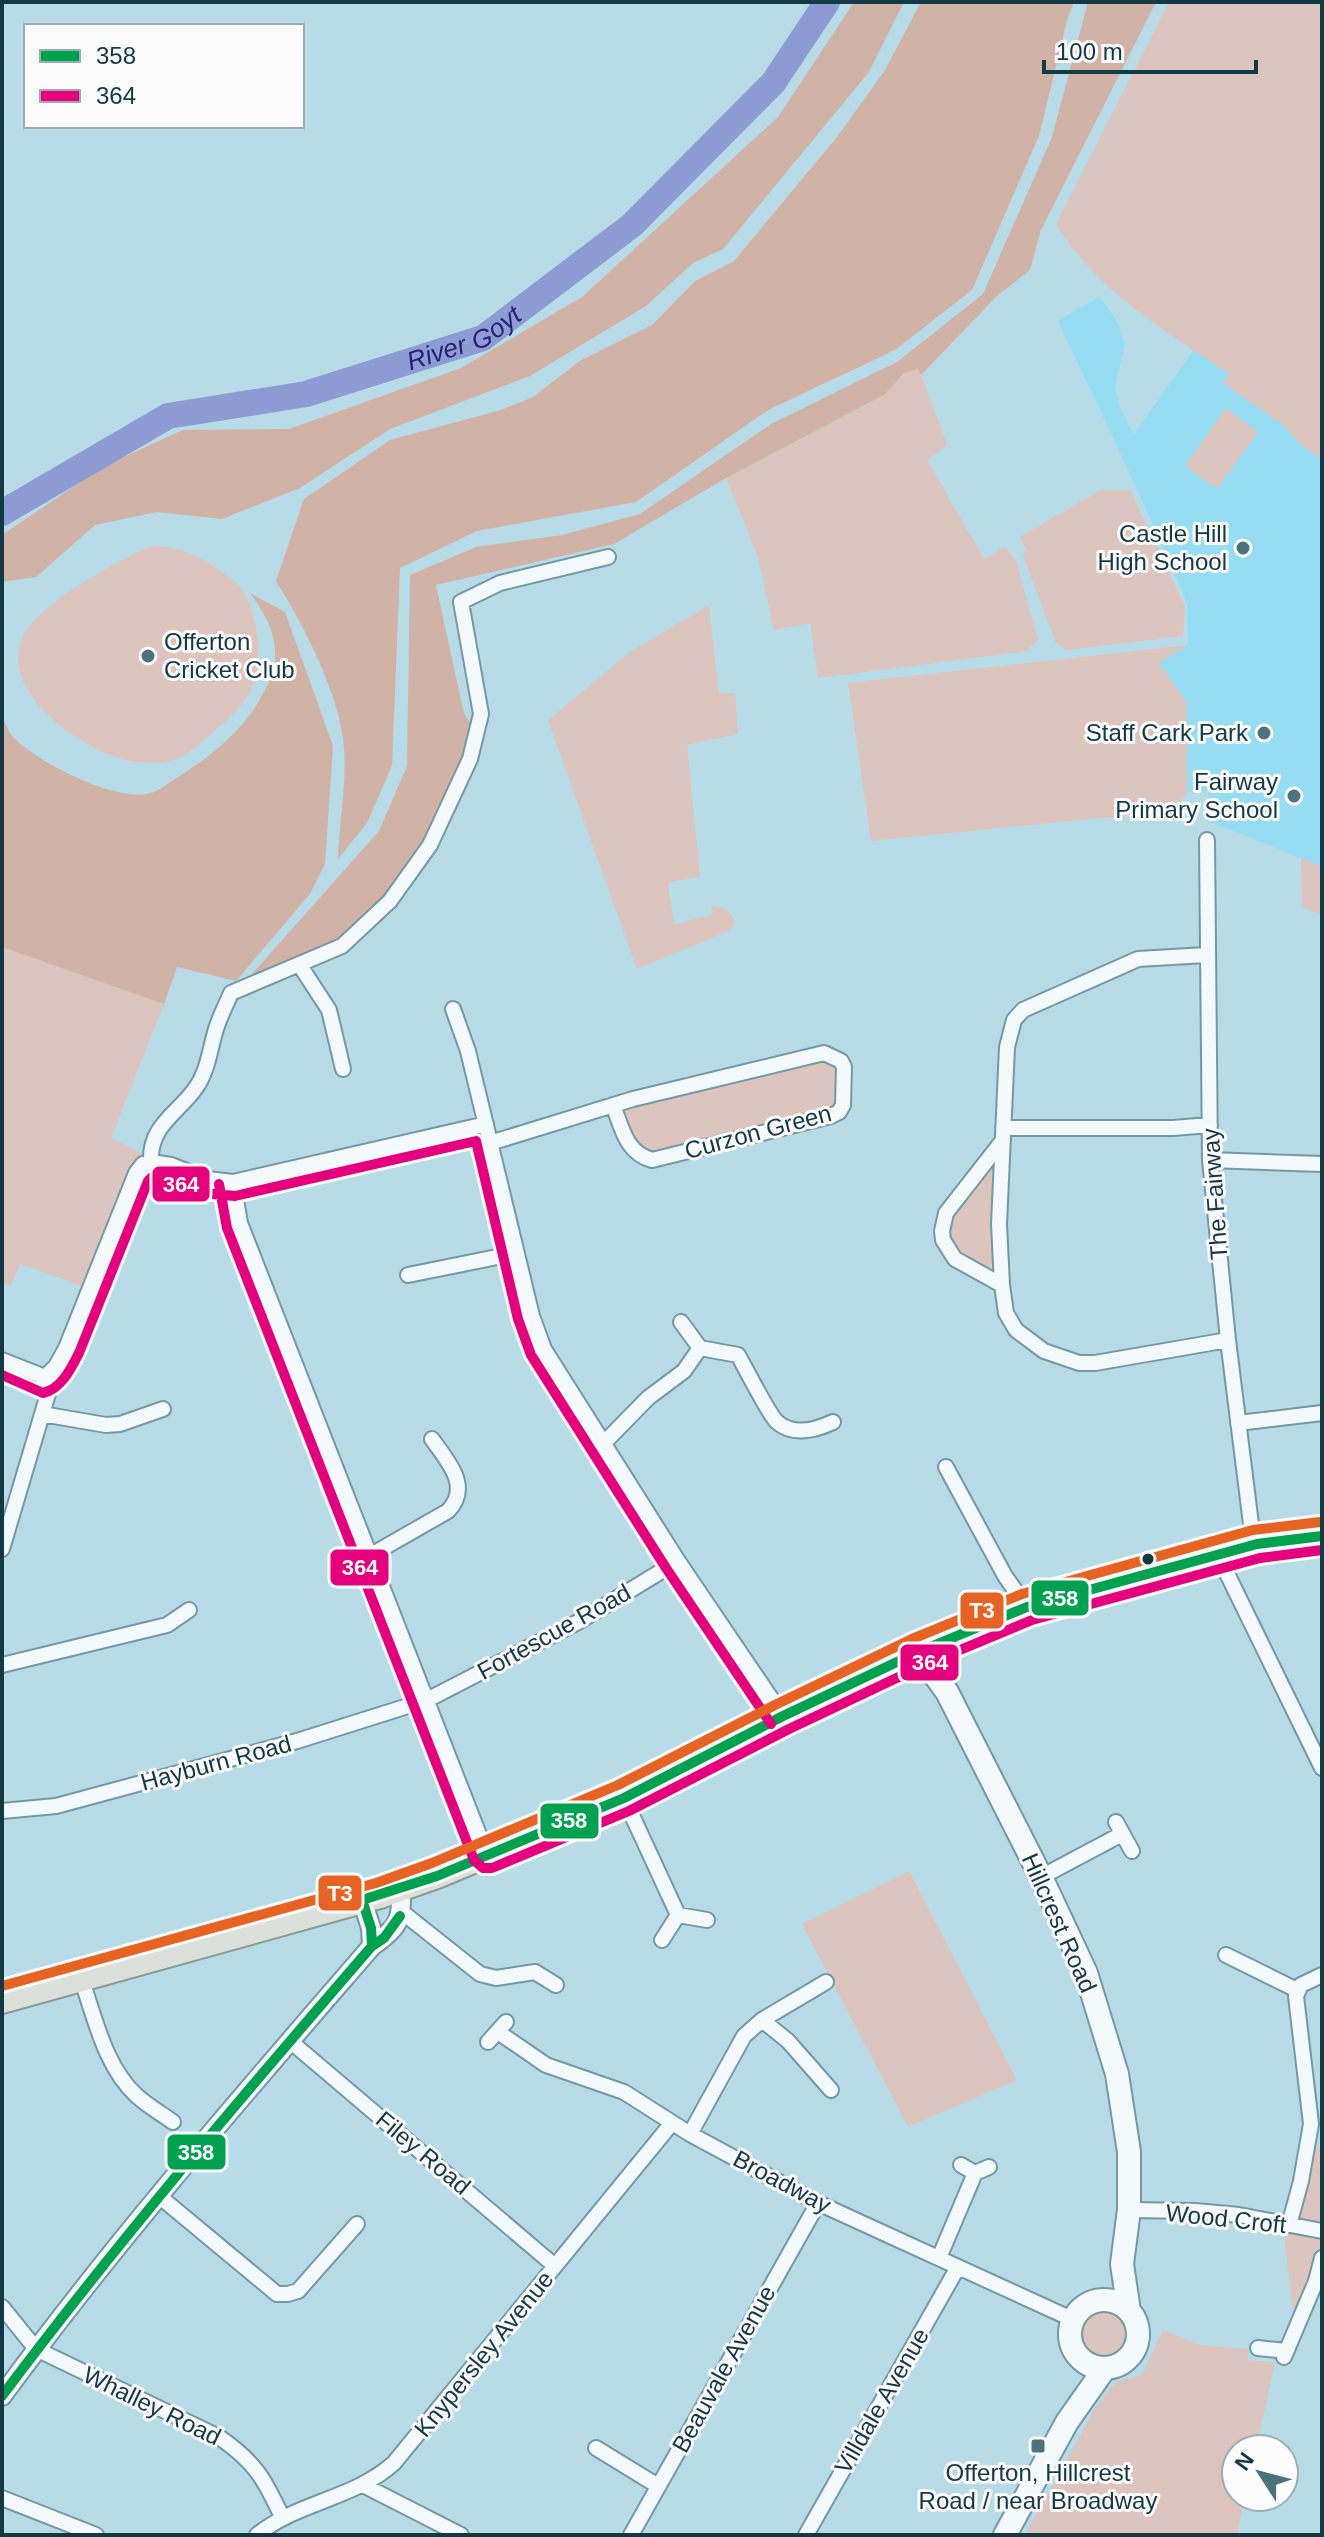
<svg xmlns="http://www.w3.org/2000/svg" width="1324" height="2537" font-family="Arial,sans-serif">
  <rect width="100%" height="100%" fill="#b7dce8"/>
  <!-- built -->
  <path fill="#96ddf4" d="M1100,296L1118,323L1125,344L1115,388L1120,407L1134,434L1195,348L1322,434V867L1208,821L1209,791L1187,792V703L1158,663L1188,645L1187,603L1139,493L1058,321Z"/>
  <!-- green -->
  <path fill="#dbc5be" d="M1169,2H1322V460L1302,446L1283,425L1223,383L1229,374C1165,330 1097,292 1056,224Z
    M919,368L947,445L927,460L984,559L1005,547L1016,561L1038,639L1027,651L818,678L810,623L774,630L758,557L726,478L884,395L903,374Z
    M1226,408L1258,432L1217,489L1185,466Z
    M1101,490H1130L1185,606L1183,636L1067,650L1056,643L1023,555L1026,549L1020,537Z
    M151,546C177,546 192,553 213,566C225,574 238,582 245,594C260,623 265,672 245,700C236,713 222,724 211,734C200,743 189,755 176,759C154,767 126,762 105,753C65,735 0,688 23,636C40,603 117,561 151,546Z
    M709,605L719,693H735L738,734L687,745L700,876L668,883L674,924L712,915L711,905L727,910L734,919V926L728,931L637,969L548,720L630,652Z
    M1188,645L1159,663L1187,703V792L1172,811L871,841L848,683Z
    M1301,858L1322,867V915L1302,907Z
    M2,947L164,1004L111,1138L141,1153L88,1288L20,1264L11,1285L2,1283Z
    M824,1053L841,1061L839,1112L640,1157L613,1105Z
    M987,1166L996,1171L995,1261L985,1271C978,1267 968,1264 962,1259C928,1230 969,1191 987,1166Z
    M909,1871L1017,2080L908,2127L802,1924Z
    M1310,2140L1320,2149L1322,2218L1319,2230L1322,2231V2258L1297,2323L1291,2297L1283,2224Z
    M1070 2334a34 34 0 1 1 68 0a34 34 0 1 1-68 0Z
    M1163,2330L1200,2345L1248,2349V2360L1275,2362L1256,2449H1236V2497H1245L1237,2535H1025L1096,2407L1112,2386L1119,2381L1142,2375Z"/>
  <!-- forest -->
  <path fill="#d1b2a7" d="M854,2H904L869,72L723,249L693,263L646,306L530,376L390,429L300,488L222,519L157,512L95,525L36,577L2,582V535L104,466L183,430L289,429L461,368L582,297L778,117Z
    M921,2H1074L1068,17L1039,136L972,290L895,350L768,410L636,502L477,531L400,568L392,766L367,823L338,859C339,825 347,779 344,747C340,695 303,624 276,581L304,499L390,440L501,410L533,397L581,360L652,325L695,281L734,261L837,137L885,70Z
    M1088,2H1156L1041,230L1030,270L998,295L921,375L918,369L903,374L884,395L726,478L614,544L436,585L464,714L472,725C448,805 407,885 340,937C320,952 271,970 245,982L379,831L407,766L410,575L476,547L562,535L640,514L771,424L897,362L983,294L1052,137Z
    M250,593L285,612L333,746L325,864L310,894L236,981L177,967L164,1004L2,947V717C5,724 9,732 14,738C39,763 116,803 151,793C160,790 170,782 178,777C214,754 247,728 266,688C270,681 275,673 275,665C277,634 267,617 250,593Z"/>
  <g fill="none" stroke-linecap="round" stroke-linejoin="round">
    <!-- river -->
    <path stroke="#8e9cd4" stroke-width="26" id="s1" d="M2,513L168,416L306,394L483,338L632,225L773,83L827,2"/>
    <defs>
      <path id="minor" d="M1207,840L1210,1160L1228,1340L1252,1532L1257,1544
        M1206,955L1138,959L1023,1010L1014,1020L1007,1047L999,1224L1002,1285L1006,1313L1016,1330L1044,1351L1079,1363H1095L1228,1340
        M299,964L329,1010L343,1069
        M453,1009L468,1051L532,1316L544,1349L678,1561L783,1716
        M1003,1128H1173L1210,1125
        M490,1143L633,1099L824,1053L841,1061L844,1067L843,1105L839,1112L831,1116L652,1160C626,1153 622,1128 613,1105
        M1210,1160L1322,1164
        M151,1162C149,1126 177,1114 195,1089C208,1072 210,1048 216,1029C220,1016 226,1005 231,993L342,946L390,901L430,845L470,759L481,714L461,602L500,583L608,557
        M151,1162L171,1165L207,1179L233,1182L486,1124
        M233,1182L240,1223L487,1855
        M408,1275L517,1253
        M1002,1285L955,1259L943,1240L942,1231L946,1213L1003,1140
        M681,1322L700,1348
        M2,1360L40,1375L48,1394L2,1549
        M43,1379L56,1366L66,1348L136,1173L143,1164L151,1162
        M42,1414L106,1425L120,1424L163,1409
        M1238,1423L1322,1413
        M603,1444L648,1398L684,1371L700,1348L738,1355C745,1367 769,1415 777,1422C793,1436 816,1430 833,1422
        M946,1467L1005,1576L1027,1607
        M371,1555L448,1511C472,1486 447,1461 432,1439
        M1218,1555L1322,1768
        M2,1665L167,1625L189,1610
        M624,1798L678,1915
        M2,1811L56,1806L297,1741L427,1700L578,1622L678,1561
        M1116,1822L1132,1851
        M1041,1877L1122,1834
        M402,1912L480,1974L496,1978L535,1972L556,1985
        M662,1940L678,1915L707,1920
        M1226,1955L1297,1990
        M81,1978C95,2018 105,2067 137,2096C148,2106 162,2114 173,2122
        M762,2020L788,2041L831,2090
        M498,2032L546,2065L624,2092L690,2134L818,2203L1074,2320
        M290,2041L555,2266
        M488,2042L506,2022
        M690,2134L744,2036L762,2020L826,1982
        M961,2165L975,2173L989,2167
        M159,2196L277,2294H288L298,2291L357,2224
        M1129,2210L1195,2211L1239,2215L1322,2231
        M1289,2225L1301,2181L1311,2124L1296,1996L1301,1985L1322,1975
        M939,2258L975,2173
        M2,2307L36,2349L219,2437C255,2462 264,2478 282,2517
        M1258,2348L1286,2351
        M1284,2357L1316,2281L1322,2258
        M596,2448L658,2486
        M363,2485L461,2535
        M2,2498L96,2535
        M257,2535C297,2502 354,2499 394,2463L672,2123
        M631,2535L818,2203
        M806,2535L958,2267"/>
      <path id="tertiary" d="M362,1900L371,1928L372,1946
        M2,2396C117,2239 245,2093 372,1946C397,1929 404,1919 400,1889"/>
      <path id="secondary" d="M918,1652L947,1692L1041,1877L1086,1973L1117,2074L1129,2152V2210L1122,2264L1129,2311
        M1070 2334a34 34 0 1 1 68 0a34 34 0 1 1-68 0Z
        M1005,2535L1067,2422L1105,2368"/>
      <path id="primary" d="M2,2001L380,1896L437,1876L624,1798L783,1716L918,1652L1027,1607L1257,1544L1322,1536"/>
    </defs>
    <!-- minor casing -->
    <use href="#minor" stroke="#7599a3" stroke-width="18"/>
    <!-- tertiary casing -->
    <use href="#tertiary" stroke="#7599a3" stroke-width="22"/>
    <!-- secondary casing -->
    <use href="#secondary" stroke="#7599a3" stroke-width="26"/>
    <!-- primary casing -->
    <use href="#primary" stroke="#899b94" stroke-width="28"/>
    <!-- minor -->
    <use href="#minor" stroke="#f4fafc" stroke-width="14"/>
    <!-- tertiary -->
    <use href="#tertiary" stroke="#f4fafc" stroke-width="18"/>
    <!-- secondary -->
    <use href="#secondary" stroke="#f4fafc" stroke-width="22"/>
    <!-- primary -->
    <use href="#primary" stroke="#dce0da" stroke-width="24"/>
    <defs>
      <path id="bus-1" d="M372,1946L371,1928L362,1900L437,1876L624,1798L783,1716L918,1652L1027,1607L1257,1544L1322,1536
        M2,2396C119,2240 245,2093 372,1946L384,1938L400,1916"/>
      <path id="bus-2" d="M219,1184L227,1228L474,1860L483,1868H492L629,1811L789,1729L924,1665L1032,1620L1260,1558L1322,1550
        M2,1375L43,1393C61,1389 71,1369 79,1353L148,1181L152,1177L168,1179L204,1193L235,1196L476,1141L518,1319L531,1355L666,1568L771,1724"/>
      <path id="bus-3" d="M2,1986L376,1883L432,1863L618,1785L777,1704L912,1639L1022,1594L1253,1530L1320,1522"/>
    </defs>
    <!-- bus-1 casing -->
    <use href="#bus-1" stroke="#fbfbfb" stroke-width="16"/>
    <!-- bus-2 casing -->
    <use href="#bus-2" stroke="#fbfbfb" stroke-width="16"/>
    <!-- bus-3 casing -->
    <use href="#bus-3" stroke="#fbfbfb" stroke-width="16"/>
    <!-- bus-1 -->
    <use href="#bus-1" stroke="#01a150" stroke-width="10"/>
    <!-- bus-2 -->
    <use href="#bus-2" stroke="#e5007d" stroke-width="10"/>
    <!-- bus-3 -->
    <use href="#bus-3" stroke="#e76324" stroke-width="10"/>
  </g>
  <!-- markers -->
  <g fill="#4c727d" stroke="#fbfbfb" stroke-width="3">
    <circle cx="1243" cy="548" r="8"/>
    <circle cx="148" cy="656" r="8"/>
    <circle cx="1264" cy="733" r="8"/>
    <circle cx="1294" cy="796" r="8"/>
    <rect x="1030" y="2438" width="16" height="16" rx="4"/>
  </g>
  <circle fill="#133944" stroke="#fbfbfb" stroke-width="3" cx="1148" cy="1559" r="7"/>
  <g text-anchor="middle" stroke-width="6" stroke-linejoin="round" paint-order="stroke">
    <!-- poi labels -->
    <g font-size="24" fill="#133944" stroke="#fbfbfb" text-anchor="end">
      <text x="1227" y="542">Castle Hill<tspan x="1227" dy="28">High School</tspan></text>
      <text x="164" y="650" text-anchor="start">Offerton<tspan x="164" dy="28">Cricket Club</tspan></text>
      <text x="1248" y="741">Staff Cark Park</text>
      <text x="1278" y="790">Fairway<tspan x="1278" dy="28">Primary School</tspan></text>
      <text x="1038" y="2481" text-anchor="middle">Offerton, Hillcrest<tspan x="1038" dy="28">Road / near Broadway</tspan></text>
    </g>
    <!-- street labels -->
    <g font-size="24" fill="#133944" stroke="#fbfbfb">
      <text transform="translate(758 1132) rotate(-15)" y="8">Curzon Green</text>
      <text transform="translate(1215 1194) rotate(-94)" y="8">The Fairway</text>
      <text transform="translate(554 1632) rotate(-29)" y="8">Fortescue Road</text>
      <text transform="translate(216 1763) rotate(-15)" y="8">Hayburn Road</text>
      <text transform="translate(1059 1923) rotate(66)" y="8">Hillcrest Road</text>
      <text transform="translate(423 2153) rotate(40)" y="8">Filey Road</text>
      <text transform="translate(782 2182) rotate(28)" y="8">Broadway</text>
      <text transform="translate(1226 2219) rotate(6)" y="8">Wood Croft</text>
      <text transform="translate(484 2354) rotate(-51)" y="8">Knypersley Avenue</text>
      <text transform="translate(724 2369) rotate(-61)" y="8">Beauvale Avenue</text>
      <text transform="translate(882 2401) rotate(-60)" y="8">Villdale Avenue</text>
      <text transform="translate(152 2406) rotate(26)" y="8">Whalley Road</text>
    </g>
    <!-- water labels -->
    <g font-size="26" font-style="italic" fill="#2a1e77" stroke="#fbfbfb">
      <text dy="9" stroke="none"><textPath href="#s1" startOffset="500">River Goyt</textPath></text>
    </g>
  </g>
  <g stroke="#fbfbfb" stroke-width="3">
    <rect x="151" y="1165" width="60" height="38" rx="8" fill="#e5007d"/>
    <rect x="329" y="1548" width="61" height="39" rx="8" fill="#e5007d"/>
    <rect x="1030" y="1579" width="60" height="38" rx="8" fill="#01a150"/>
    <rect x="959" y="1591" width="46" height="39" rx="8" fill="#e76324"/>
    <rect x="899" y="1643" width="61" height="39" rx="8" fill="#e5007d"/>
    <rect x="539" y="1802" width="61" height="38" rx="8" fill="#01a150"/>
    <rect x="317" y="1874" width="46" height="38" rx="8" fill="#e76324"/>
    <rect x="166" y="2133" width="61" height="38" rx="8" fill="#01a150"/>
  </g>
  <g font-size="22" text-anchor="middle" font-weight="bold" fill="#fff">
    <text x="181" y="1192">364</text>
    <text x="360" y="1575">364</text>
    <text x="1060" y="1606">358</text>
    <text x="982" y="1618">T3</text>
    <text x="930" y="1670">364</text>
    <text x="569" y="1828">358</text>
    <text x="340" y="1901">T3</text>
    <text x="196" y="2160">358</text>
  </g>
  <!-- border -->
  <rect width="1324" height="2537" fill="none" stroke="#133944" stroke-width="8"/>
  <!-- legend -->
  <rect x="24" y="24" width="280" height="104" fill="#fbfbfb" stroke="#9eadb2" stroke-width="2"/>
  <rect x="40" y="50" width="40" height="12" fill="#01a150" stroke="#9eadb2" stroke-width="2"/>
  <text x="96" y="64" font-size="24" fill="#133944">358</text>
  <rect x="40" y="90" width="40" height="12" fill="#e5007d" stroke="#9eadb2" stroke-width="2"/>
  <text x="96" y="104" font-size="24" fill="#133944">364</text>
  <!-- north arrow -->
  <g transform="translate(1260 2473) rotate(306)"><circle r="38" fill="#fbfbfb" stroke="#9eadb2" stroke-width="2"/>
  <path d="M0-6L14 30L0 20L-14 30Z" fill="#4c727d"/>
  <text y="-12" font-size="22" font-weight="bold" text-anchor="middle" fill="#133944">N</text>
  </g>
  <!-- scale -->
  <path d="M1044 60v12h212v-12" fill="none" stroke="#133944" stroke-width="4"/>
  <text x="1056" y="60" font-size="24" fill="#133944" stroke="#fbfbfb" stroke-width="6" paint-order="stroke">100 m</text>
</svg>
